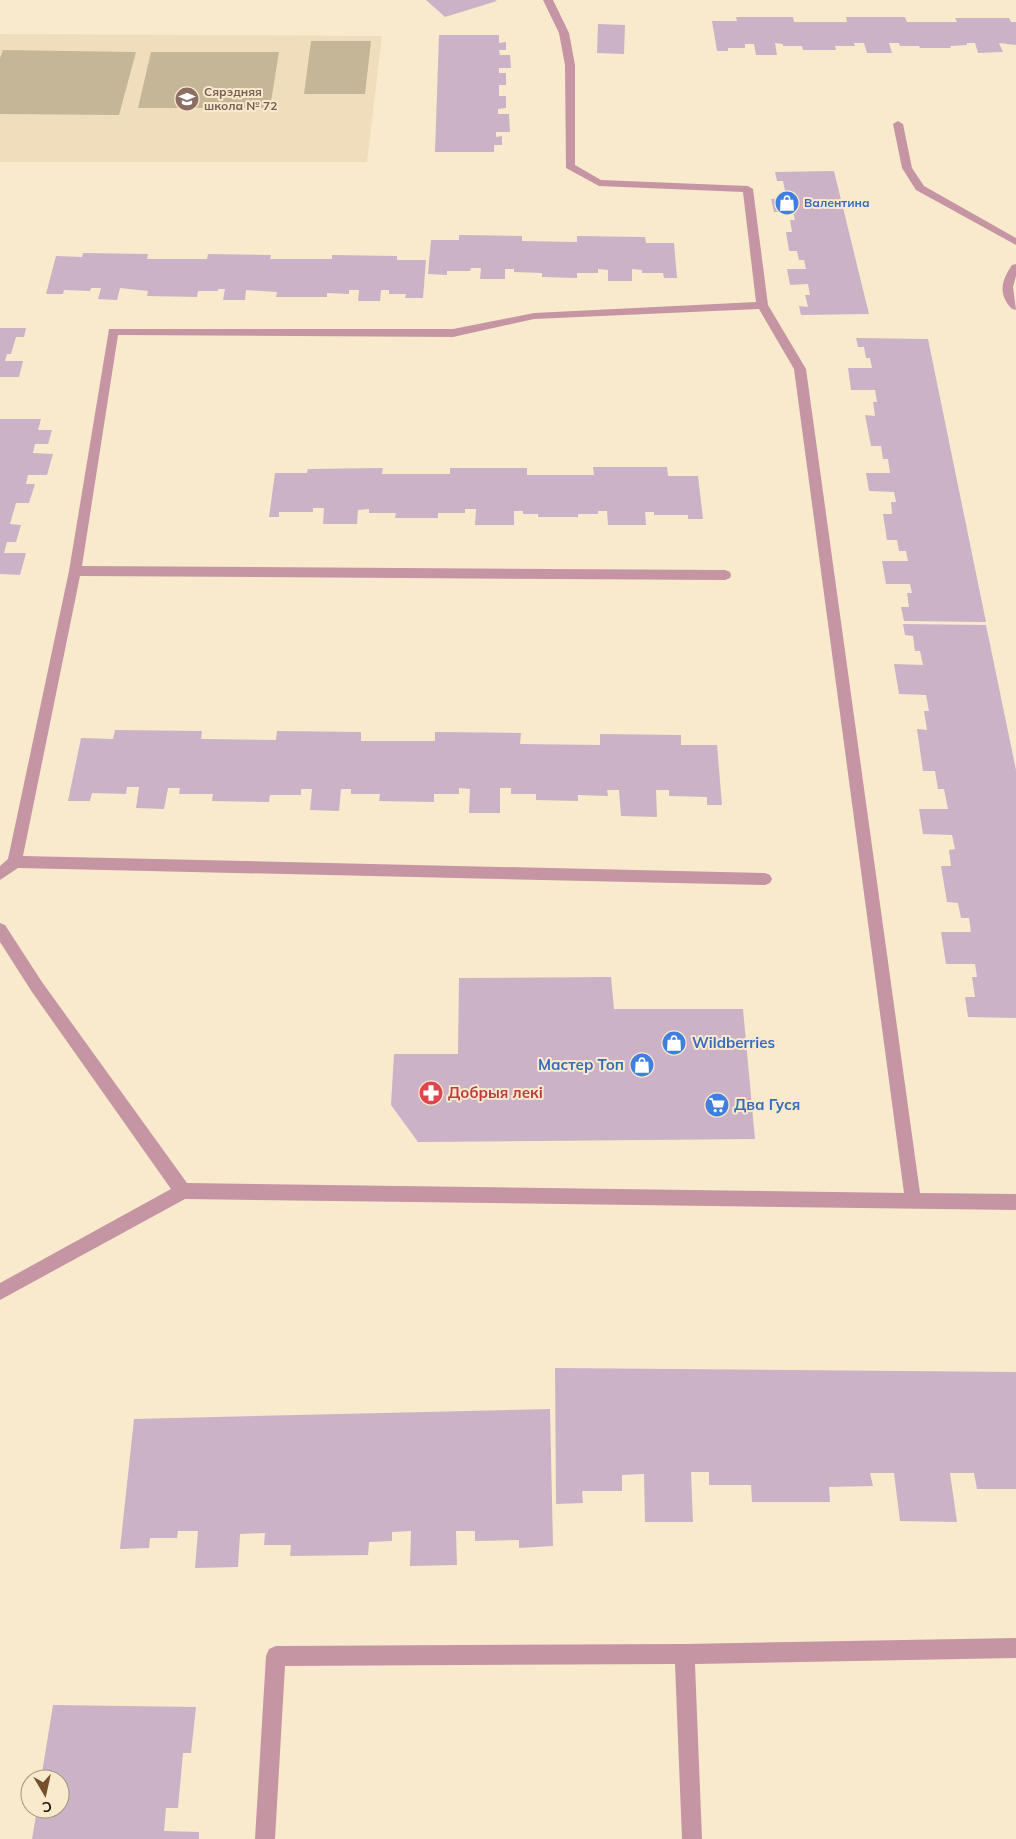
<svg xmlns="http://www.w3.org/2000/svg" width="1016" height="1839" font-family="Mulish,sans-serif">
  <rect width="100%" height="100%" fill="#f9eace"/>
  <!-- built -->
  <path fill="#f0ddbb" d="M0,34L382,36L367,162H0Z"/>
  <!-- green -->
  <path fill="#c6b698" d="M311,41H371L365,94H304Z
    M3,50L136,52L119,115L0,114V58Z
    M151,52H279L270,108H138Z"/>
  <!-- building -->
  <path fill="#cbb2c7" d="M426,0H495L497,1L445,17Z
    M736,17H793L794,22H847L846,17H905L907,22H957L955,18H1009L1011,22H1016V45L999,43L1003,52L978,53L975,43H967V45L950,46L951,48H920L919,46H900L899,43H889L892,53H867L864,43H854L855,46H835L836,50H803L802,46H783V44L775,43L777,55H756L754,44H745V48H728V51H717L712,21H737Z
    M598,24L625,25L624,54L597,53Z
    M439,35H499V43L506,42V50H499L500,55H510L511,68H499V73H506V85H499V96H506V108L498,109V114H509L510,132H496V137L502,136V145H494V152H435Z
    M834,171L869,314L801,315L799,306L808,307L805,295H810L808,284L790,285L787,269H806L804,260H799L797,251H789L786,232H792L790,220H795L793,212H774L771,199L791,198L789,191H785L783,181H777L775,172Z
    M459,235L522,236V241L577,242V236L645,237L646,243H674L677,278H664L663,273H642V270L632,269V281H608V270L598,269V273H577V278L542,277V273L514,272V269H505V279H480L481,268H471L470,271H447V275L428,274L431,240H459Z
    M83,253L148,254L147,259H207L208,254L271,255L270,259H332V255L397,256V260H426L423,298H405L406,294H389V290H381L380,301H358L359,290H349V294L327,293V297H276L277,292L246,290L245,300H223L225,289H218V291H198L197,297L147,296L148,291L120,288L117,300L98,299L101,288H91L90,291L64,290L63,294H46L56,256L82,257Z
    M0,328H26L24,337H16L11,354H7L5,361H23L19,377H0Z
    M856,338L928,339L986,622L904,621L901,607H909L907,593H912L910,584H886L882,561H908L906,551H899L897,540H887L883,514H892L891,502H896L894,492L869,491L866,473H890L888,459H883L881,446H871L865,415L875,416L873,402H877L875,390H851L848,368H872L870,358H866L864,347H858Z
    M0,419H41L38,430H52L48,444H35L33,453L53,454L47,475H28L26,484H35L29,503H16L10,524L21,525L16,542H7L4,553H26L20,575L0,574Z
    M593,467H667L668,476H698L703,519H688V515H654V512H645L646,525H608L607,511H598V514H578V517H538V514H523V511H514V525H475L476,509H465V513H438V518H395L396,513H369V509L358,510L357,524H323L324,508H313V512H279V517H269L275,473H307L308,469L383,468L382,474H450V468H527V475H594Z
    M903,624L986,625L1016,770V1018L968,1017L965,997H975L972,977H977L975,964H946L941,932H971L969,918H961L958,903L947,902L941,866H951L949,850L955,849L952,835L923,834L919,809H948L944,789H938L935,771H923L917,729L927,730L924,711H929L926,695L899,694L894,664L923,665L920,651H915L913,636L905,635Z
    M115,730L202,731L201,739L276,740L277,731L361,732V741H435V732L521,733L520,744L600,745V734L681,735V745H717L722,805H707V797L669,796V790H656L657,817L621,816L619,790H607L608,796L578,795V801L536,800V794H511V788H500V813H469L470,789L459,788V794H434V802L379,801L380,794H351V789H341L339,811L310,810L312,789H301V795H270L269,802L212,801L213,794H179L180,788H168L164,809L136,808L139,787H127L126,794L92,793L90,801H68L81,738L113,739Z
    M611,977L614,1009H743L755,1139L418,1142L391,1105L394,1054H458L459,978Z
    M555,1368L1016,1372V1489H977L974,1473H950L957,1522L900,1521L894,1473H870L873,1486L829,1487L830,1502H752L751,1485H709V1472H691L693,1522H645L644,1474L622,1475V1491H582L583,1503L556,1504Z
    M550,1409L553,1546L519,1548V1540L475,1541V1531H456L457,1565L410,1566L411,1531L392,1532V1541L369,1542L368,1555L290,1556L291,1545H264L265,1533L240,1534L238,1567L195,1568L198,1531H178L177,1538H150L149,1548L120,1549L134,1419Z
    M53,1705L196,1707L191,1753H183L178,1808H166L164,1831L199,1832V1839H32L37,1809H60V1779H41Z"/>
  <g fill="none" stroke-linecap="round" stroke-linejoin="round">
    <!-- lane -->
    <path fill="#c595a4" fill-rule="evenodd" d="M543,0H553L569,33L575,65V165L601,180L748,186L753,189L768,305L806,369L920,1193L1016,1194V1210L185,1199L0,1300V1283L171,1189L32,992L0,942V923L5,925L42,982L187,1183L904,1193L794,369L759,309L534,319L453,337L118,335L82,566L725,570L730,572L731,575L730,578L725,580L80,576L23,856L765,873L770,875L772,879L770,883L765,885L18,868L0,880V866L8,859L69,571L109,329H453L534,313L756,302L743,192L599,186L566,168L565,65L559,33Z
      M898,121L903,124L912,168L924,186L1016,238V245L916,190L902,168L893,124Z
      M1016,264V276L1013,287L1016,310C1011,309 1010,307 1007,303C998,289 1004,277 1012,265Z
      M1016,1638V1658L695,1664L702,1839H682L675,1664L285,1666L275,1839H255L266,1656L269,1649L276,1646L685,1644Z"/>
  </g>
  <!-- icons -->
  <defs>
    <symbol id="school-disc" viewBox="-11 -11 22 22"><circle r="9.5" fill="#8d6e63" stroke="#f9eace"/><path d="M0-5L7-2L0 1L-7-2ZM-4 1L0 2.5L4 1V4Q0 6-4 4Z" fill="#fff"/></symbol>
    <symbol id="shop-disc" viewBox="-11 -11 22 22"><circle r="9.5" fill="#3f7fe0" stroke="#f9eace"/><path d="M-5-2.5h2.3a2.7 3.5 0 0 1 5.4 0H5L5.5 6h-11ZM-1.5-2.5h3a1.5 2.3 0 0 0-3 0Z" fill="#fff"/></symbol>
    <symbol id="pharmacy-disc" viewBox="-11 -11 22 22"><circle r="9.5" fill="#e0444e" stroke="#f9eace"/><path d="M-2-6h4v4h4v4h-4v4h-4v-4h-4v-4h4Z" fill="#fff"/></symbol>
    <symbol id="supermarket-disc" viewBox="-11 -11 22 22"><circle r="9.5" fill="#3f7fe0" stroke="#f9eace"/><path d="M-6-5.5h2.5l.6 2H6L4.5 2H-2.5L-4.4-4H-6ZM-1.5 3.2a1.3 1.3 0 1 0 .1 0ZM3 3.2a1.3 1.3 0 1 0 .1 0Z" fill="#fff"/></symbol>
  </defs>
  <g fill-rule="evenodd">
    <use href="#school-disc" x="173" y="85" width="28" height="28"/>
    <use href="#shop-disc" x="773" y="189" width="28" height="28"/>
    <use href="#shop-disc" x="660" y="1029" width="28" height="28"/>
    <use href="#shop-disc" x="628" y="1051" width="28" height="28"/>
    <use href="#pharmacy-disc" x="417" y="1079" width="28" height="28"/>
    <use href="#supermarket-disc" x="703" y="1091" width="28" height="28"/>
  </g>
  <g text-anchor="middle" stroke-width="4" stroke-linejoin="round" paint-order="stroke">
    <!-- far-education labels -->
    <g font-size="12" font-weight="bold" fill="#785e54" stroke="#f9eace" text-anchor="start">
      <text x="204" y="96">Сярэдняя<tspan x="204" dy="14">школа № 72</tspan></text>
    </g>
    <!-- far-shop labels -->
    <g font-size="12" font-weight="bold" fill="#366cbe" stroke="#f9eace" text-anchor="start">
      <text x="804" y="207">Валентина</text>
    </g>
    <!-- shop labels -->
    <g font-size="15" font-weight="bold" fill="#366cbe" stroke="#f9eace" text-anchor="start">
      <text x="692" y="1048">Wildberries</text>
      <text x="624" y="1070" text-anchor="end">Мастер Топ</text>
      <text x="734" y="1110">Два Гуся</text>
    </g>
    <!-- health labels -->
    <g font-size="15" font-weight="bold" fill="#be3a42" stroke="#f9eace" text-anchor="start">
      <text x="448" y="1098">Добрыя лекі</text>
    </g>
  </g>
  <!-- north arrow -->
  <g transform="translate(45 1794) rotate(171)"><circle r="24" fill="#f9eace" stroke="#a19682"/>
  <path d="M0-4L9 19L0 12L-9 19Z" fill="#75502b"/>
  <text y="-8" font-size="14" font-weight="bold" text-anchor="middle" fill="#1e190f">С</text>
  </g>
</svg>
